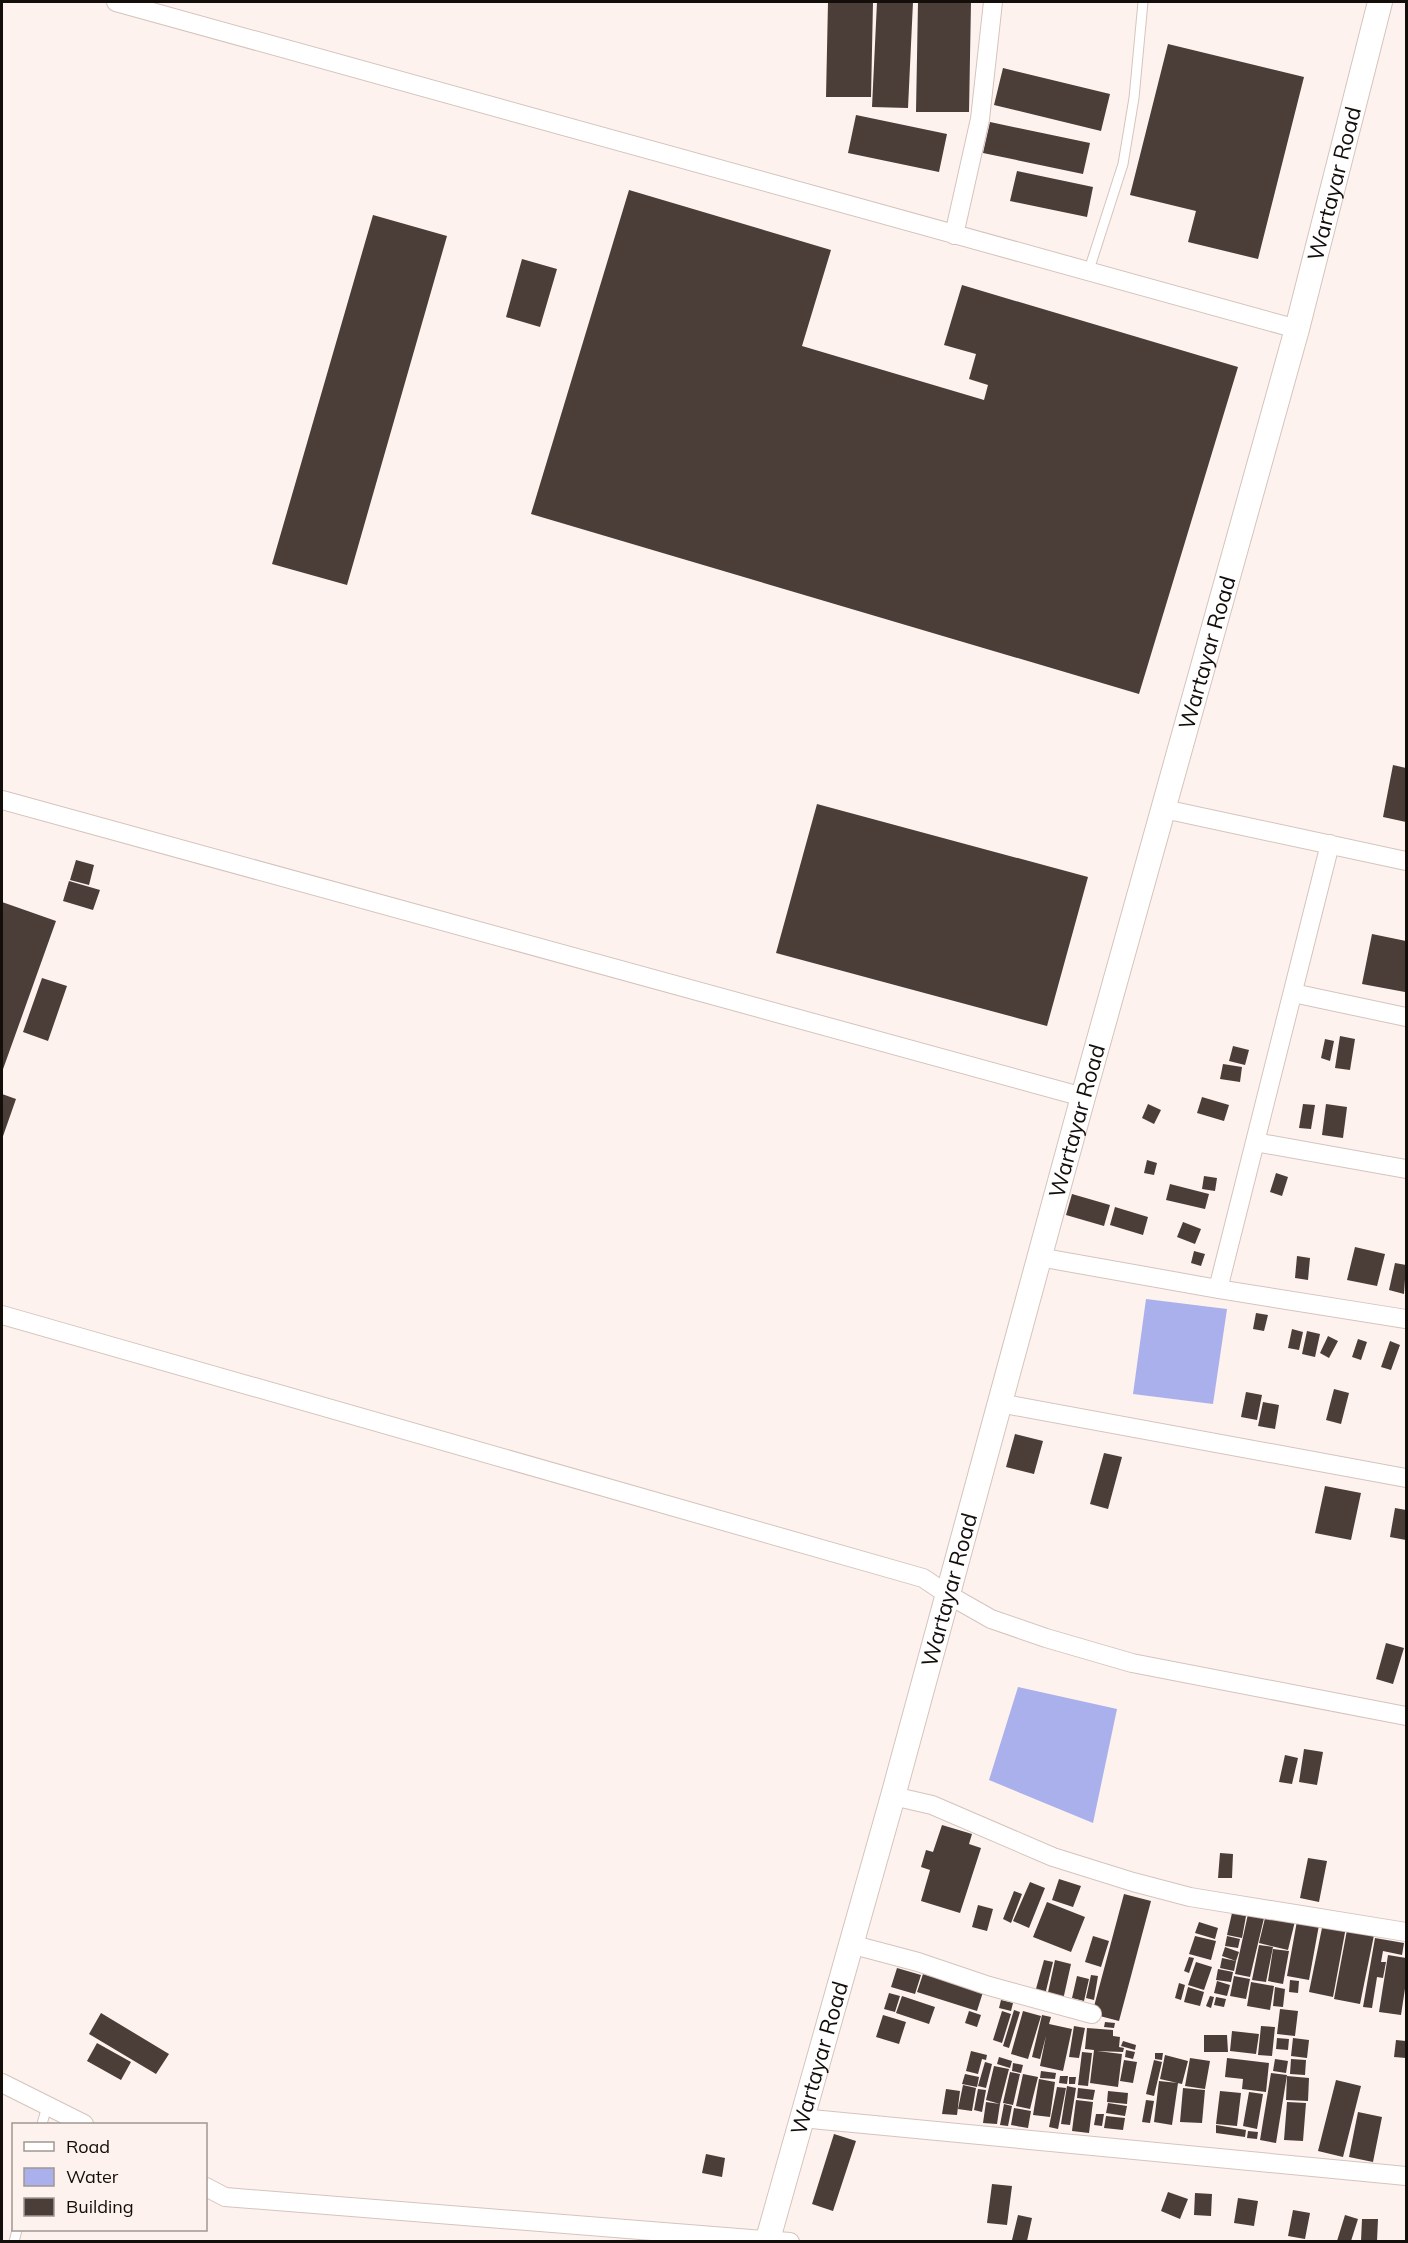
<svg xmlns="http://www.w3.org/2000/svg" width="1408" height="2243" font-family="Mulish,sans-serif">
  <rect width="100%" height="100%" fill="#fdf2ee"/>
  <!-- water -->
  <path fill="#aab0eb" d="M1146,1299L1227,1309L1213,1404L1133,1394Z
    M1018,1687L1117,1709L1093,1823L989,1780Z"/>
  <!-- building -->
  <path fill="#4b3d38" d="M828,2H873L871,97H826Z
    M877,2H913L908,108L872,107Z
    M918,2H971L969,112H916Z
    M1168,44L1304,77L1258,259L1188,242L1196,211L1130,195Z
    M1003,68L1110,94L1101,131L994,105Z
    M856,115L947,134L939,172L848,153Z
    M990,122L1090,143L1083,174L983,153Z
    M1017,171L1093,187L1087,217L1010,201Z
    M629,190L831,250L802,346L984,400L988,385L969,379L976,354L944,345L962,285L1238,367L1139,694L531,514Z
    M373,215L447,236L347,585L272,564Z
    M522,259L557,269L540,327L506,317Z
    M1393,765L1406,768V822L1383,817Z
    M817,804L1088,877L1047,1026L776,953Z
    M76,860L94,865L89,885L70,880Z
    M69,881L100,890L93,910L63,901Z
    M2,902L56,921L2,1072Z
    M1372,934L1406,941L1405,992L1362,984Z
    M42,978L67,986L48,1041L23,1032Z
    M1340,1036L1355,1039L1350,1070L1335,1068Z
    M1325,1039L1334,1041L1330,1061L1321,1058Z
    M1233,1046L1249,1050L1245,1065L1229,1061Z
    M1223,1064L1242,1067L1240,1082L1220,1079Z
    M2,1094L16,1099L2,1139Z
    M1202,1097L1229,1105L1224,1121L1197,1113Z
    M1148,1104L1161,1110L1154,1124L1142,1118Z
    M1303,1104L1315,1105L1311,1129L1299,1128Z
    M1326,1104L1347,1107L1343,1138L1322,1135Z
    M1147,1160L1157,1163L1154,1175L1144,1173Z
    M1276,1173L1288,1177L1282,1196L1270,1192Z
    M1204,1176L1217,1178L1215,1191L1202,1189Z
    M1170,1184L1209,1194L1205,1209L1166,1200Z
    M1072,1194L1110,1205L1104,1226L1066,1215Z
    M1115,1207L1148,1217L1143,1235L1110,1225Z
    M1183,1222L1201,1229L1195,1244L1177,1237Z
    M1355,1247L1385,1254L1377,1286L1347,1280Z
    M1194,1251L1205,1254L1201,1266L1191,1263Z
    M1297,1256L1310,1258L1308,1280L1295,1278Z
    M1395,1263L1406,1265L1404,1294L1389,1290Z
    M1256,1313L1268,1315L1264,1331L1253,1329Z
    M1292,1329L1303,1332L1299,1350L1288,1348Z
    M1307,1331L1320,1334L1315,1357L1302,1354Z
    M1328,1336L1338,1341L1329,1358L1320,1353Z
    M1358,1339L1367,1342L1361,1360L1352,1357Z
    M1390,1341L1400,1345L1391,1370L1381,1367Z
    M1334,1389L1349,1393L1341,1424L1326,1420Z
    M1246,1392L1262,1395L1257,1420L1241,1417Z
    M1263,1402L1279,1405L1275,1429L1258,1426Z
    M1015,1434L1043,1441L1034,1474L1006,1467Z
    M1104,1453L1122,1457L1108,1509L1090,1504Z
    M1325,1486L1361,1493L1351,1540L1315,1533Z
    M1395,1508L1406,1510V1540L1390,1537Z
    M1386,1643L1404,1648L1393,1684L1376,1679Z
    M1304,1749L1323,1752L1317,1785L1299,1782Z
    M1285,1755L1298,1758L1292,1784L1279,1782Z
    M942,1825L972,1834L969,1844L981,1848L960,1913L921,1901L930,1870L921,1867L926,1850L933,1852Z
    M1220,1853L1233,1854L1232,1878H1218Z
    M1308,1858L1327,1861L1319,1902L1300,1898Z
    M1059,1879L1081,1886L1073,1907L1052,1900Z
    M1030,1882L1045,1888L1029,1928L1013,1921Z
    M1014,1891L1022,1894L1011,1923L1003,1919Z
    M1124,1894L1151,1901L1119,2021L1092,2014Z
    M1047,1902L1085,1917L1071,1952L1033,1937Z
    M978,1905L993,1909L987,1931L972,1927Z
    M1232,1913L1246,1916L1242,1938L1227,1935Z
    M1248,1914L1264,1918L1250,1977L1235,1974Z
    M1266,1914L1295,1921L1288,1950L1259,1943Z
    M1297,1921L1319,1925L1309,1980L1287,1976Z
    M1199,1922L1218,1928L1215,1939L1195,1933Z
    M1323,1923L1346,1927L1333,1997L1309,1992Z
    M1347,1930L1374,1935L1360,2004L1334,1999Z
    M1093,1936L1109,1941L1101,1967L1085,1962Z
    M1195,1936L1216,1941L1211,1960L1189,1954Z
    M1227,1936L1240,1939L1238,1948L1225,1946Z
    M1375,1938L1404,1943L1402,1955L1383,1951L1381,1962H1386L1383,1978L1377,1977L1372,2008L1363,2007Z
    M1259,1945L1273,1947L1266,1982L1252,1980Z
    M1225,1947L1239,1952L1236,1961L1222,1956Z
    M1273,1949L1289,1951L1283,1984L1268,1981Z
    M1388,1955L1406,1958V1982L1401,2015L1379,2012Z
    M1189,1957L1194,1958L1189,1973L1184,1971Z
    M1222,1958L1236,1961L1234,1971L1220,1968Z
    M1044,1960L1053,1962L1044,1999L1034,1996Z
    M1055,1960L1071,1964L1063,2000L1047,1997Z
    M1196,1962L1212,1967L1204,1990L1188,1985Z
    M897,1968L921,1975L915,1994L891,1987Z
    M1218,1969L1233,1972L1231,1982L1216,1980Z
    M923,1974L983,1992L977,2011L917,1992Z
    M1091,1975L1098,1976L1094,2000L1086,1998Z
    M1077,1976L1089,1979L1084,2001L1072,1998Z
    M1234,1976L1250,1979L1246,1999L1230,1996Z
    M1290,1980L1299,1981L1298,1993L1289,1992Z
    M1217,1981L1230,1985L1227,1996L1214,1993Z
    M1251,1982L1274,1986L1270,2010L1247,2006Z
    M1179,1983L1185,1985L1181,2000L1175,1998Z
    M1188,1987L1204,1992L1200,2006L1184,2002Z
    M1275,1987L1285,1989L1283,2007L1273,2006Z
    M889,1993L900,1996L895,2012L884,2009Z
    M902,1996L935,2007L929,2024L896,2013Z
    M1210,1996L1214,1997L1211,2008L1206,2006Z
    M1216,1997L1226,1999L1224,2007L1214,2005Z
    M1001,2000L1013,2003L1011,2011L999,2008Z
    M1280,2009L1298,2011L1295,2036L1277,2034Z
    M1014,2010L1020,2012L1009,2048L1003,2046Z
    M969,2011L981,2015L977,2027L965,2023Z
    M1002,2011L1011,2014L1002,2043L993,2040Z
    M1023,2011L1041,2016L1028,2059L1011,2054Z
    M101,2013L169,2054L156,2074L89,2034Z
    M883,2015L906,2022L899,2044L876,2037Z
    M1042,2015L1051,2017L1049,2024L1072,2029L1063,2071L1040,2066L1046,2036L1040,2059L1032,2057Z
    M1105,2022L1115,2023L1114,2028L1104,2027Z
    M1074,2026L1085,2028L1079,2058L1069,2057Z
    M1261,2026L1275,2027L1272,2056L1258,2055Z
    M1087,2028L1113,2030V2036L1120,2037L1119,2047L1124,2048L1123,2052L1097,2051L1122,2054L1118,2087L1090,2083L1094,2050L1085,2049Z
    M1232,2031L1259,2034L1256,2054L1230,2051Z
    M1204,2035H1227L1228,2052H1204Z
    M1277,2038L1289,2039L1288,2050L1276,2049Z
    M1293,2038L1309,2040L1307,2058L1291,2056Z
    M1396,2040L1406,2041V2058L1394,2057Z
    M1123,2041L1136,2045L1135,2050L1121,2046Z
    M97,2043L131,2062L121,2080L87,2061Z
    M1126,2050L1135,2052L1133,2059L1125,2057Z
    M971,2051L987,2055L986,2060L982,2059L978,2074L966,2071Z
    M1082,2052L1092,2053L1088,2086L1078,2085Z
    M1155,2053H1163L1162,2060L1155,2059Z
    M1165,2055L1188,2061L1182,2084L1160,2079Z
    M999,2057L1012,2061L1010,2068L997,2064Z
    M1190,2058L1210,2061L1205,2089L1185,2086Z
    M1227,2058L1269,2063L1266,2092L1242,2089L1243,2079L1225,2077Z
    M1275,2059L1288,2061L1286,2073L1273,2071Z
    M1291,2059L1306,2060L1305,2075L1290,2074Z
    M1124,2060L1137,2062L1133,2083L1120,2081Z
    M1154,2060L1162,2062L1154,2096L1146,2094Z
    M985,2062L992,2064L986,2088L978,2086Z
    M1013,2063L1023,2065L1021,2073L1012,2071Z
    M994,2066L1009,2069L1000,2104L986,2100Z
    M1041,2071L1056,2073L1055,2079L1040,2078Z
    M1010,2072L1020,2074L1013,2105L1003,2103Z
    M1271,2073L1287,2075L1276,2143L1260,2140Z
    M965,2074L979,2077L977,2087L962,2084Z
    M1023,2074L1038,2077L1030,2109L1016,2106Z
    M1060,2076H1068L1067,2084L1059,2083Z
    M1287,2076L1309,2078L1308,2101L1286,2100Z
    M1069,2077H1076L1075,2084H1069Z
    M1039,2079L1055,2082L1050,2117L1033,2115Z
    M1336,2080L1361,2086L1343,2157L1318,2151Z
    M1159,2081L1178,2083L1172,2125L1154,2122Z
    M963,2085L976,2088L972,2111L958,2109Z
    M1067,2086L1076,2088L1070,2125L1061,2124Z
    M1057,2087L1066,2088L1058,2129L1049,2127Z
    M1078,2088L1095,2090L1093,2100L1077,2098Z
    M1183,2088L1205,2090L1202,2123L1180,2122Z
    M946,2089L960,2091L957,2115L942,2114Z
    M978,2089L986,2090L982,2112L974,2110Z
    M1108,2091L1128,2093L1127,2104L1107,2102Z
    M1220,2091L1241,2093L1237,2126L1216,2124Z
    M1249,2092L1263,2094L1257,2129L1243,2126Z
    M1076,2100L1093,2102L1089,2133L1072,2131Z
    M1146,2100L1154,2101L1150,2123L1142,2122Z
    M986,2102L1000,2104L997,2124L983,2123Z
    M1287,2102L1306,2103L1303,2141L1284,2140Z
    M1108,2103L1127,2106L1125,2116L1106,2113Z
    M1004,2104L1012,2106L1008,2126L1000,2125Z
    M1014,2108L1031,2111L1028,2128L1011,2125Z
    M1358,2112L1382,2117L1373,2162L1349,2157Z
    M1096,2114H1104L1102,2126L1094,2125Z
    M1106,2116L1125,2118L1123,2130L1104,2128Z
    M1216,2125L1246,2130L1245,2137L1216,2133Z
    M1248,2131L1258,2132L1257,2139L1247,2138Z
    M834,2134L856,2141L833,2211L812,2204Z
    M706,2154L725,2158L722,2177L702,2173Z
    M992,2184L1012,2186L1007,2225L987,2223Z
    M1168,2192L1188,2199L1180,2219L1161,2211Z
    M1195,2193L1212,2194L1211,2216L1194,2215Z
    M1238,2198L1258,2201L1254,2226L1234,2223Z
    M1293,2210L1310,2213L1305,2239L1288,2236Z
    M1018,2215L1032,2218L1027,2241L1012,2240Z
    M1345,2215L1358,2219L1351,2241H1337Z
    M1362,2219H1378L1377,2241H1361Z"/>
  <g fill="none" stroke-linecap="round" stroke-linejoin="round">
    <defs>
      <path id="lane" d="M1088,273L1123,164L1134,98L1143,2
        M42,2124L47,2106
        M14,2242L17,2230"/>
      <path id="street" d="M116,2L1297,329
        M954,235L980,119L993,2
        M2,800L1083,1097
        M1164,809L1406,861
        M1293,993L1406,1017
        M1255,1142L1406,1169
        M1039,1257L1218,1289L1406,1319
        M1218,1289L1330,844
        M2,1315L923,1578L947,1594L991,1619L1046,1638L1132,1663L1406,1716
        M999,1403L1406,1478
        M893,1796L932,1805L1053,1857L1133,1882L1190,1897L1406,1932
        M850,1944L918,1962L989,1986L1092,2014
        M2,2083L84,2124
        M801,2118L1406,2176
        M206,2187L225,2197L790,2242"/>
      <g id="secondary">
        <path id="s1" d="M768,2239L893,1796L1083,1097L1297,329L1380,2"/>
      </g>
    </defs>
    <!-- lane casing -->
    <use href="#lane" stroke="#d5c4bd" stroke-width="11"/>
    <!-- street casing -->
    <use href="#street" stroke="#d5c4bd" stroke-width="20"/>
    <!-- secondary casing -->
    <use href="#secondary" stroke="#d5c4bd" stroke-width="26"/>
    <!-- lane -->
    <use href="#lane" stroke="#fff" stroke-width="9"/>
    <!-- street -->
    <use href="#street" stroke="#fff" stroke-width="18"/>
    <!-- secondary -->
    <use href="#secondary" stroke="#fff" stroke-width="24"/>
  </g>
  <g text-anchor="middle" stroke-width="6" stroke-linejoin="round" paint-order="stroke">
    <!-- street labels -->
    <g font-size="22" fill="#140e0b" stroke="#fdf2ee">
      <text dy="8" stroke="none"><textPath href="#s1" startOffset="2132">Wartayar Road</textPath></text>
      <text dy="8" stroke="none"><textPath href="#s1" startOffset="1646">Wartayar Road</textPath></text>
      <text dy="8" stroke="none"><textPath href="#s1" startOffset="1160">Wartayar Road</textPath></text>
      <text dy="8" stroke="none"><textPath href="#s1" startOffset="674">Wartayar Road</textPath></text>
      <text dy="8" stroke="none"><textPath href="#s1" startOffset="188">Wartayar Road</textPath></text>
    </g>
  </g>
  <!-- border -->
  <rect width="1408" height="2243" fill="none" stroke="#140e0b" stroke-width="6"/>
  <!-- legend -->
  <rect x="12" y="2123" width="195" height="108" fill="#fdf2ee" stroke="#a09793" stroke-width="1.5"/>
  <rect x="24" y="2142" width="30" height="9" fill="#ffffff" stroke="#a09793" stroke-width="1.5"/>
  <text x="66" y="2153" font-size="18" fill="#140e0b">Road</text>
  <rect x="24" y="2168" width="30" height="18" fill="#aab0eb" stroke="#a09793" stroke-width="1.5"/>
  <text x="66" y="2183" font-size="18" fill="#140e0b">Water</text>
  <rect x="24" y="2198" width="30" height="18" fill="#4b3d38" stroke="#a09793" stroke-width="1.5"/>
  <text x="66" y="2213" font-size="18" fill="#140e0b">Building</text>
</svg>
